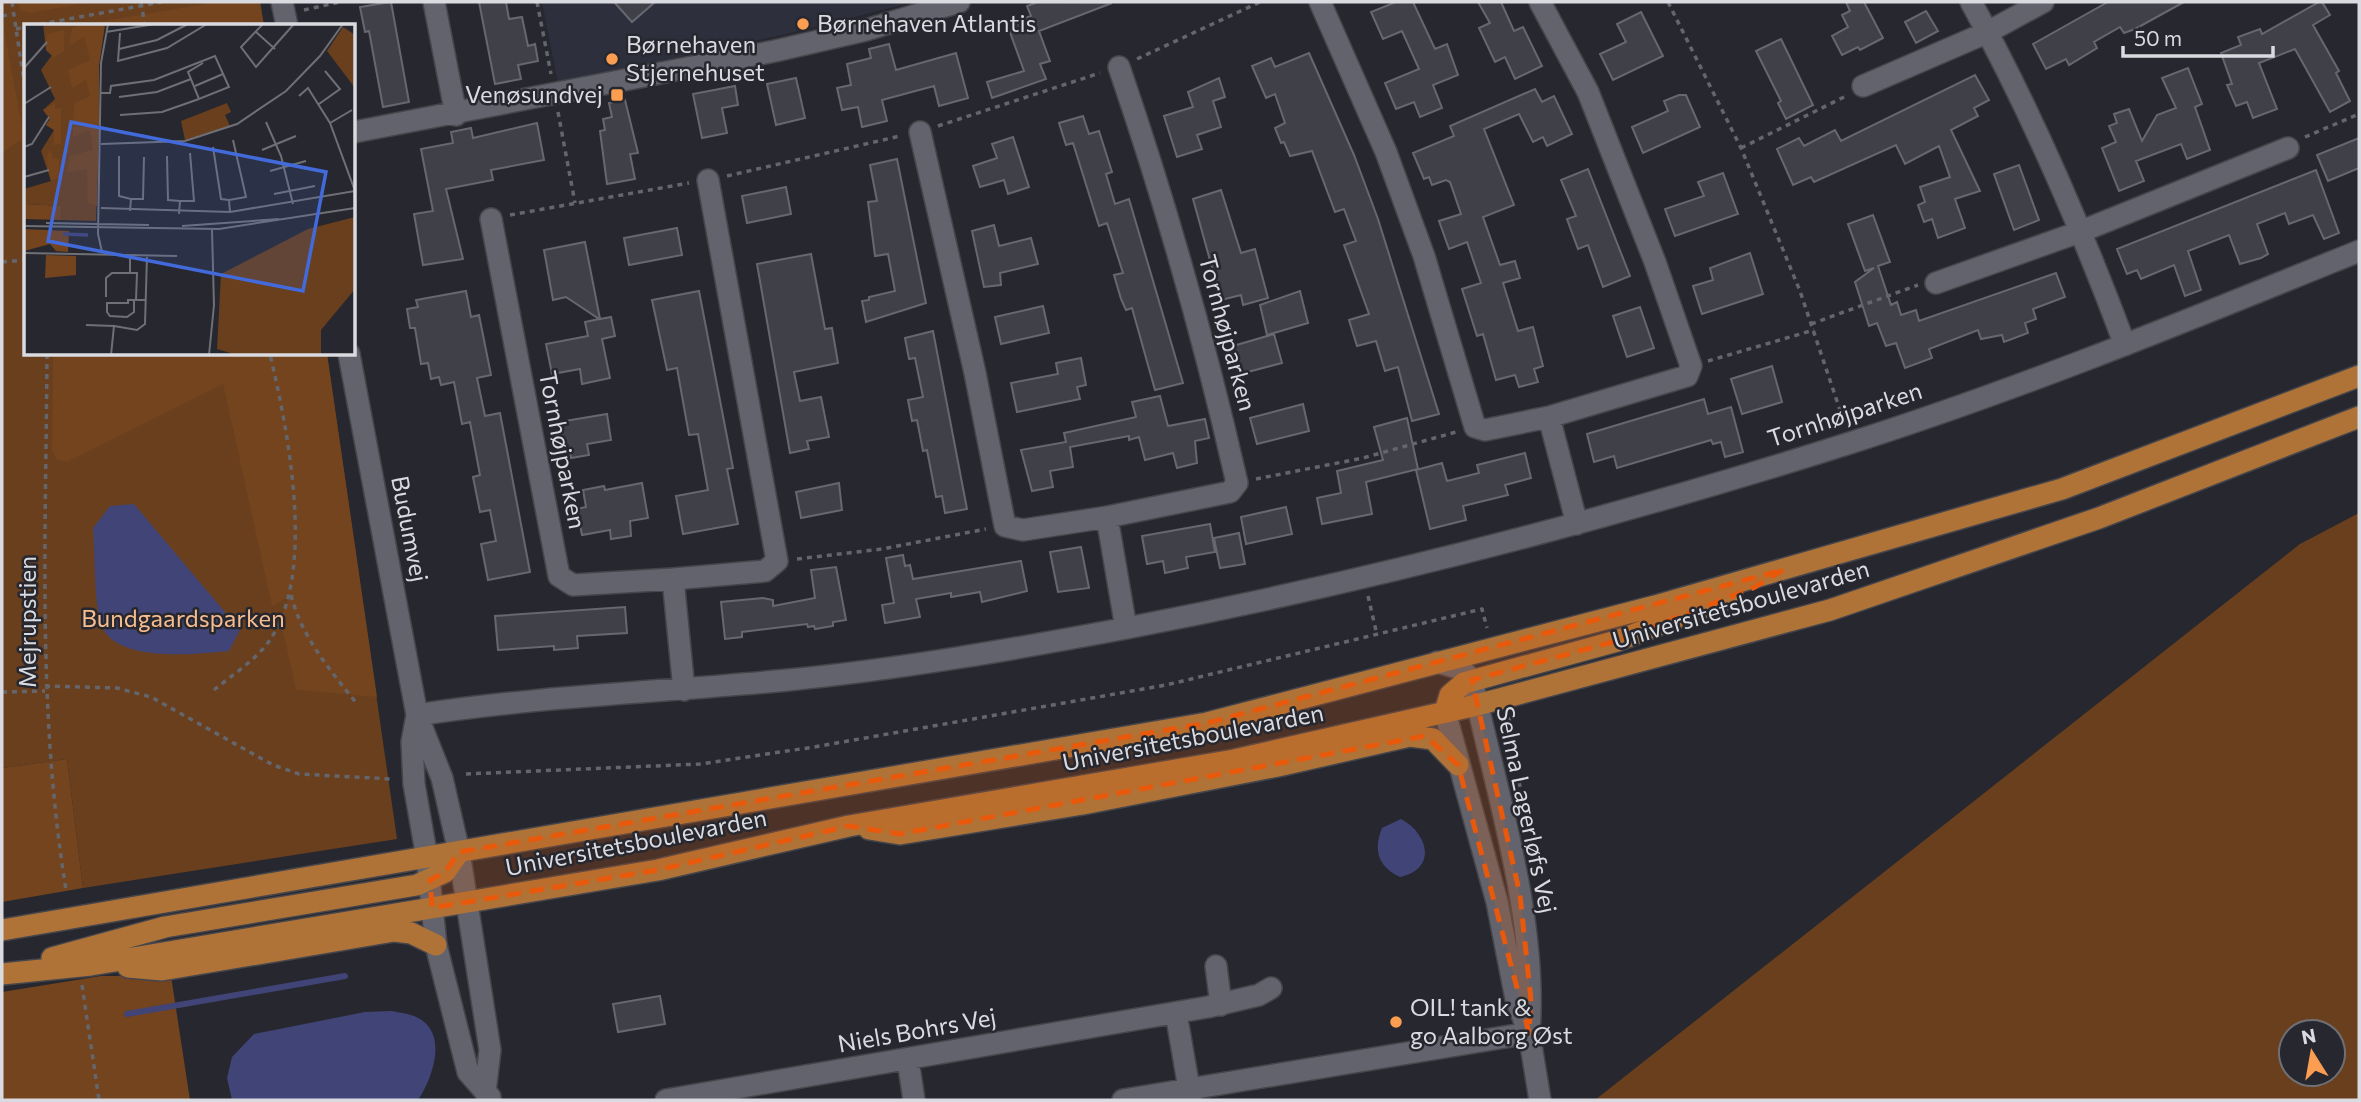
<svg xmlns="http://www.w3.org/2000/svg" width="2361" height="1102" font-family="Commissioner,sans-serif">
  <rect width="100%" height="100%" fill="#27282f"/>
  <!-- built -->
  <path fill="#2d2f3c" d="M542,2H914L782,35L558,83Z"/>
  <!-- green -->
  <path fill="#693f1d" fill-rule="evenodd" d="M2,2H260L264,26H26V354H327L397,839L83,888L67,759L2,768Z
    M2359,513V1100H1595L2300,544ZM2291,1032H2333V1074H2291Z"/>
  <!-- forest -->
  <path fill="#73441e" d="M18,2H91L31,13L20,11Z
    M216,2H260L264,26H76Z
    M2,18L24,138L2,153Z
    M53,354H327L377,697L296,690L280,618L290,596L272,606L223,384L67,462L57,460L52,451Z
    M67,759L83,888L2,902V768Z
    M101,976H171L190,1100H2V992Z"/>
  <!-- water -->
  <path fill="#414476" d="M134,504L240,630L229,651C198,654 114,664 101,624C94,604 95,552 93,528L110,506Z
    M1401,819C1429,834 1437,869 1400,877C1378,867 1373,850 1382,828Z
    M391,1011C402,1013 414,1014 423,1021C447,1039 431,1081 418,1100H232L227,1078L232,1057L254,1034L365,1012Z"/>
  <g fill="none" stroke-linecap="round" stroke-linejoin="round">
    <!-- stream -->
    <path stroke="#414476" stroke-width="6" d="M127,1014L345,976"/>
  </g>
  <!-- building -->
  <path fill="#3f4048" stroke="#666770" stroke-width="2" d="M391,2L409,102L383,107L369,31L365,32L360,7Z
    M479,2H506L509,19L522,17L528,46L535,44L538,61L518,65L521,79L495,84Z
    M614,2H655L632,22Z
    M1038,2L1112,3L1039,31L1050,61L1040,64L1046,79L992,98L987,82L1024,71L1007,24L1031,16L1027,6Z
    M1396,2H1413L1435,49L1447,44L1458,75L1433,85L1442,108L1420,117L1414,102L1396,109L1385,83L1419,69L1402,31L1383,39L1371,12Z
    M1478,2H1501L1514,31L1523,27L1542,66L1515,79L1505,57L1495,62L1479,28L1490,23Z
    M1846,2H1864L1883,38L1860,50L1858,47L1842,55L1832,36L1848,27L1842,15L1850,11Z
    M2108,2H2184L2135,29L2124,33L2120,27L2094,42L2097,48L2069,65L2066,59L2046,69L2033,44Z
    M2319,2H2322L2330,15L2313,25L2339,71L2336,73L2350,101L2330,112L2295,49L2259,63L2277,109L2253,118L2247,102L2236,106L2227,85L2232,84L2221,53L2241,45L2238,37L2260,29L2262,34Z
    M1926,11L1938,31L1916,43L1905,22Z
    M1641,12L1663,56L1613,80L1600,54L1626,42L1617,24Z
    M1781,39L1813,105L1786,119L1778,103L1781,101L1756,51Z
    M889,44L896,70L956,53L968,98L939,106L934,86L882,100L887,121L862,127L858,107L842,110L837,88L851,85L847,64L871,58L869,49Z
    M1309,53L1354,155L1378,219L1439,414L1412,421L1398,367L1385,371L1376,341L1357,346L1349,320L1369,314L1344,245L1356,241L1344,209L1335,212L1312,151L1290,156L1284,142L1281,143L1275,128L1285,123L1275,94L1266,98L1252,66L1271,58L1275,67Z
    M2188,68L2202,104L2195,107L2210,150L2187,159L2181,144L2136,161L2144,181L2119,191L2102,148L2116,142L2109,126L2117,123L2114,114L2129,109L2142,141L2157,115L2176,108L2162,78Z
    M1975,75L1989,100L1974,108L1978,116L1951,130L1980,191L1955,199L1965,228L1938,238L1932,219L1924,222L1918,205L1925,202L1920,187L1950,177L1939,146L1905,164L1896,145L1814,182L1811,177L1793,185L1777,149L1799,138L1804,146L1835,130L1841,141Z
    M796,78L805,118L776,125L767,84Z
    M1219,78L1225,97L1213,101L1221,127L1197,135L1202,149L1177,157L1164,116L1193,107L1188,92Z
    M735,86L738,105L722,108L727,133L702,138L693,94Z
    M1535,89L1542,102L1554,96L1572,134L1547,146L1543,137L1533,142L1519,114L1484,129L1514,205L1483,217L1500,265L1515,261L1520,278L1503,283L1518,331L1533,327L1543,366L1534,369L1538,382L1519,387L1515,375L1496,380L1483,334L1477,336L1462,289L1481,283L1467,242L1449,249L1439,221L1461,214L1450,182L1446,180L1432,185L1429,177L1424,179L1413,153L1454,136L1450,126Z
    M1679,95H1686L1700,127L1643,153L1632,127L1668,111L1664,101Z
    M625,100L638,153L630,154L635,179L607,184L600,131L605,130L603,119L612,117L609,103Z
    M1083,116L1089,134L1099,131L1112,172L1106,174L1115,204L1129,199L1183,383L1155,390L1132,308L1126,310L1121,299L1114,275L1123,273L1107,223L1099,226L1073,143L1066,145L1059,123Z
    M537,123L544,160L491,170L493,180L446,189L463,259L423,265L414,214L433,211L421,149L453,143L451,132L471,128L473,138Z
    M1013,137L1029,187L1008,194L1004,180L980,187L973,166L997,158L992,144Z
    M2359,138V168L2328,181L2317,155Z
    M897,159L926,303L866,322L862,301L869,300V297L895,291L888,254L875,256L868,202L877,201L870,165Z
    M2019,165L2039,220L2014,230L1994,174Z
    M1588,169L1630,276L1603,287L1588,245L1578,249L1567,219L1576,216L1561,180Z
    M2316,170L2339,233L2324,239L2313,215L2289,224L2285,213L2257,224L2268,254L2261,258L2240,264L2229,235L2188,251L2201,290L2185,296L2174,265L2141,279L2137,270L2127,274L2117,249Z
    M1723,173L1738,214L1675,236L1665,209L1704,196L1698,182Z
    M786,187L791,214L747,223L742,196Z
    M1221,190L1241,253L1255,249L1268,298L1243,305L1241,295L1221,300L1193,199Z
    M1873,215L1890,262L1878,266L1891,305L1897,302L1901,315L1916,310L1919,321L2056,273L2065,297L2033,309L2036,319L2025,323L2028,333L2004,342L2002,335L1981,339L1978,330L1929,349L1932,358L1905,368L1896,343L1886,346L1877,323L1869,326L1855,282L1874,268L1865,271L1848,224Z
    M994,225L999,246L1031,238L1038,264L1000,273L1001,285L984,287L972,231Z
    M677,228L682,255L629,265L624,238Z
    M585,242L600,319L611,317L615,336L602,339L610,378L582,384L580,369L552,374L546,344L588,336L585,322L599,319L566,297L553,300L544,250Z
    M1750,253L1763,294L1702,314L1693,286L1713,280L1710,268Z
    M811,254L825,329L832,328L838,363L794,372L800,401L821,397L829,437L807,441L809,449L790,453L757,264Z
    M466,291L471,317L479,315L491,375L477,378L485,416L500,413L530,572L488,580L481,544L496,541L490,510L480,512L473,477L480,475L470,422L462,424L454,382L441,385L439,377L431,379L428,363L421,364L415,328H410L407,309L418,307L416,300Z
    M699,291L733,468L727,469L738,524L683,534L676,496L708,490L698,434L689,435L677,368L667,370L652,300Z
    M1300,291L1308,323L1267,335L1260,305Z
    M1043,306L1049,333L1001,344L995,317Z
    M1640,307L1654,348L1627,357L1613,316Z
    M933,331L967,509L945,513L942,496L936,497L927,450L923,451L917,420L912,421L908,400L923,397L915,358L909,359L905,338Z
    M1274,334L1282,363L1240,374L1233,346Z
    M1081,358L1086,385L1077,387L1080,399L1017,412L1011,383L1058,374L1056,363Z
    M1772,366L1782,402L1742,414L1731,379Z
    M1160,396L1168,426L1205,419L1209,438L1195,441L1197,463L1177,468L1173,453L1145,460L1139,437L1129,440V436L1070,447L1073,467L1050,471L1053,487L1032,491L1021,450L1066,442L1064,433L1136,417L1132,402Z
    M1704,399L1708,414L1731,407L1743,452L1725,457L1721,442L1713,444L1711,440L1617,468L1614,456L1594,462L1587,434Z
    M1303,404L1309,431L1257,444L1250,418Z
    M607,414L611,440L587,444L589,455L571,458L569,448L564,449L559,422Z
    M1407,418L1418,469L1366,482L1372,514L1322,524L1317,498L1341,493L1337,471L1383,460L1374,427Z
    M1525,453L1531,478L1505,485L1508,495L1463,506L1466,520L1430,529L1416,470L1442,463L1447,481L1479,473L1477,465Z
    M642,483L648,518L630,521L631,536L611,539L610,530L582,535L577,509L586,507L583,490L604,486L605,490Z
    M839,483L842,510L801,518L796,492Z
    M1286,507L1292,534L1246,544L1241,517Z
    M1210,524L1215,552L1186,557L1188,568L1165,573L1163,561L1147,564L1142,536Z
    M1239,533L1245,564L1220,568L1214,538Z
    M1081,547L1089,588L1058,592L1050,552Z
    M903,555L905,566L910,565L913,579L1021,561L1027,591L982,602L980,592L951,597V593L916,599L920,617L885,623L882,605L894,603L886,558Z
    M836,567L846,620L833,622V626L815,629L814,626L808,627L807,624L742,632V637L725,639L721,602L763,598L773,600V606L815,598L811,570Z
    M625,607L627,633L577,636L578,648L554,650V646L498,650L495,616Z
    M660,996L665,1024L618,1032L613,1004Z"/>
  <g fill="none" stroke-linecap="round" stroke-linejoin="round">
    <defs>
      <path id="minor" d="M282,2L287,26
        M434,2L456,115
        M1320,2L1386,152L1424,256L1475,427L1485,430L1549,417
        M1540,2L1588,92L1655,262L1691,366L1687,376L1549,417L1577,524
        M1971,2C2032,113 2081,227 2125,345
        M1119,67C1166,204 1205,342 1237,483L1230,492L1107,517L1126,628
        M1863,86L1988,32L2043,2
        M354,132L775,51L866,30L959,2
        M920,132L975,373L1005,526L1023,530L1107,517
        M491,219L559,576L573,585L673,579L684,690
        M1936,283L2082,231L2288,148
        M349,354L417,715L442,778L459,852L490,1050L485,1092
        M673,579L765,571L777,561L708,180
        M1437,662L1461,669L1472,680C1496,791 1538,920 1529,1033
        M1445,712L1497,902L1516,999L1529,1033L1540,1100
        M417,715C540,696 664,692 788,680C901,669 1015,649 1127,628C1371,581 1613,518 1850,443C2023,388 2191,319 2359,251
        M417,715L412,742L414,784L427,858L436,945L468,1072L490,1097
        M1216,966L1221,1005
        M1176,1013L1191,1100
        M908,1060L914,1100
        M666,1100L1208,1007L1259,995L1271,988
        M1123,1100L1529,1033"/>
      <path id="major" d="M1445,712L1450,695L1464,683L1617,641L1728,598
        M869,829L900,834L1083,804L1278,766L1410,736L1433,739L1458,765
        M2,930L1207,723L1655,606L2062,489L2359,376
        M52,958L165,927L417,885L445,872L459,852
        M128,967L162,970L394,931L411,933L436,945
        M2,974L91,965L658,870L849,826L1234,760L1477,705L1830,610L2099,518L2359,417"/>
    </defs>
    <!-- minor casing -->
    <use href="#minor" stroke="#45454b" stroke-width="24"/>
    <!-- major casing -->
    <use href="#major" stroke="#45454b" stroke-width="24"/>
    <!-- path -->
    <path stroke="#65666c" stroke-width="3.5" stroke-dasharray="5 5" stroke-linecap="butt" d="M12,2L26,95
      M141,2L145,26
      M537,2L551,74
      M1668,2L1741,148L1800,291L1845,425
      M304,10L340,2
      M2,16L13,14
      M30,26L162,2
      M16,29L26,27
      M1137,59L1260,2
      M558,112L575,203
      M938,126L1100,73
      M2305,137L2359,114
      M1741,148L1846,96
      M727,176L900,136
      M510,215L689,183
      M2,262L26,260
      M1811,324L1918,285
      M47,354C46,533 37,712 66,890
      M1708,361L1814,330
      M1256,479L1363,458L1456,432
      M797,559L882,549L986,529
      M291,595C302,638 330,670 358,705
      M1368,596L1377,635
      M45,686L117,688L151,697L273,765L299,774L391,779
      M214,690C231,676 254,661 267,644C318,577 288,431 270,354
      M2,692L45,691
      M1509,717L1513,758
      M466,774L700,764L814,747L1166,685L1482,609L1487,628
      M1519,782L1524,802
      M82,985L99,1100"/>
    <!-- minor -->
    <use href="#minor" stroke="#62636c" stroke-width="21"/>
    <!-- major -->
    <use href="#major" stroke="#af7338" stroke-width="21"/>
  </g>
  <!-- marked area -->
  <path fill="#e8590c" fill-opacity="0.2" stroke="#e8590c" stroke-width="5" stroke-dasharray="14 9" stroke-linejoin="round" d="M1783,570L1753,588L1617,641L1472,680L1520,895L1531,1000L1529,1033L1458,765L1425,736L900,834L849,826L658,870L432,908L430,880L445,872L459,852L1207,723Z"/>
  <!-- markers -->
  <g fill="#fb9e51" stroke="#27282f" stroke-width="2.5">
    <circle cx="803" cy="24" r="7"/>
    <circle cx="612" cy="59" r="7"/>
    <rect x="610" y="88" width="14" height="14" rx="3.5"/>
    <circle cx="1396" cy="1022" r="7"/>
  </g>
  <g text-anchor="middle" stroke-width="5" stroke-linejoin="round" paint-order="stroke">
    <!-- poi labels -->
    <g font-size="24" fill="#dadbe0" stroke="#27282f" text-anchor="start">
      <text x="817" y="32">Børnehaven Atlantis</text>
      <text x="626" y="53">Børnehaven<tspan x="626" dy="28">Stjernehuset</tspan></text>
      <text x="603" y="103" text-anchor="end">Venøsundvej</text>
      <text x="1410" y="1016">OIL! tank &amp;<tspan x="1410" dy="28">go Aalborg Øst</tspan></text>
    </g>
    <!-- street labels -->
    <g font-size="24" fill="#dadbe0" stroke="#27282f">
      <text transform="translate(1227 333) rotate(75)" y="8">Tornhøjparken</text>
      <text transform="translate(1845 415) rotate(-18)" y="8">Tornhøjparken</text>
      <text transform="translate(562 450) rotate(79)" y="8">Tornhøjparken</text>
      <text transform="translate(409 529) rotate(79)" y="8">Budumvej</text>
      <text transform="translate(1741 605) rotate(-16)" y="8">Universitetsboulevarden</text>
      <text transform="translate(28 622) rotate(-90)" y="8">Mejrupstien</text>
      <text transform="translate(1193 738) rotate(-11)" y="8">Universitetsboulevarden</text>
      <text transform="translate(1526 810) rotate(78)" y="8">Selma Lagerløfs Vej</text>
      <text transform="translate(636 843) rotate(-11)" y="8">Universitetsboulevarden</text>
      <text transform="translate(917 1031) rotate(-10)" y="8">Niels Bohrs Vej</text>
    </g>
    <!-- park labels -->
    <g font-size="24" fill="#f7bc8f" stroke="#27282f">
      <text x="183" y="627">Bundgaardsparken</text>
    </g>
  </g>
  <!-- overview -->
  <g transform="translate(24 24)">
    <rect width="331" height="331" fill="#27282f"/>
    <path d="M19,0H81L75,41L72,197L37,196L38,182L0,180V165L27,157L17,127L30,106L22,101L26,95L19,86L31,75L17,46L28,31L22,26ZM319,3L331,11V64L303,27ZM203,79L207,88L201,91L206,102L161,116L157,97ZM331,193V265L297,306V331H213L193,325L197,250L284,205Z" fill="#693f1d"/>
    <path d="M58,0H81L75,41V101L49,100L50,79L66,72L62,56L48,64L44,46L66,36L60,13L45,22L48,4ZM40,6V27L30,34L22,26L23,10ZM31,79V85L37,84V119L30,121V106L22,101L26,95L19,86ZM49,103H75L73,182L64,179L63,145L43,148L46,132L69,126L66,106L49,113ZM26,124L29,135H35V153L27,157L22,135ZM0,180L38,182L37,196L0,195ZM0,205L45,207L44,228L32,227L26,220L0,227ZM22,231L52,232V251L21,254Z" fill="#73441e"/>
    <path fill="none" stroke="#414476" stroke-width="3.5" d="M39,210L64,211"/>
    <path fill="none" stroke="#6f7076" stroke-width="2" d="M239,0L217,23L232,43L270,0M82,8L131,0M232,8L251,25M96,9L94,37L143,24L183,0M95,25L133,16L164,0M0,44L23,18M171,62L199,50M77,69H86L87,62L130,56L191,32L205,63L175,75L164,48L179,39M95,73L133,68L167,55M0,80L27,63M295,80L316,65L301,47M96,91L138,88L175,75M242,98L257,132L269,180M306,99L328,86M77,120L161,117L213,100L262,67L296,32L319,0M0,123L8,120L25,93M189,123L197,175L205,176M238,126L272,112M95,132V172L107,175L106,187M143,132L144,176L156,177M246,147L282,137M0,153L25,146M250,170L291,162M107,175H119L120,133M77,184L206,188L331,167L306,99L284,64L275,72M206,188L205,176L222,173L209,116M155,190L156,177H170L166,129M22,199L125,201M0,202L195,205L331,184M158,202L255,195M78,228L74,210L77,39L84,0M0,229L153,232M106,249H113L112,276M82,273V254L88,249H106V231M110,276V288L103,293L86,292L83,288V279H104V276H121M62,301L90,302M87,331L90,302L113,306L121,300L123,232M185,331L190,281L188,206"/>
    <path fill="#436ada" fill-opacity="0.15" stroke="#436ada" stroke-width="3.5" d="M47,98L302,148L279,267L24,217Z"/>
    <rect width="331" height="331" fill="none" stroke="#dadbe0" stroke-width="3.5"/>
  </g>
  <!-- border -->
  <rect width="2361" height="1102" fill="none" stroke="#dadbe0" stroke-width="7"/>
  <!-- north arrow -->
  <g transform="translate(2312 1053) rotate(349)"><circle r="33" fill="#27282f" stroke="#6f7076" stroke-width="2"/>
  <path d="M0-5L12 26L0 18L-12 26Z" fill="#fb9e51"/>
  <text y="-10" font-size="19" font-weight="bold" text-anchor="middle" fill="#dadbe0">N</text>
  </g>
  <!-- scale -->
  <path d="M2123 46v10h150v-10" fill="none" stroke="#dadbe0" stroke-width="3.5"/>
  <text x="2134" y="46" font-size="21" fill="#dadbe0" stroke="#27282f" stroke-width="5" paint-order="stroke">50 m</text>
</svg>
